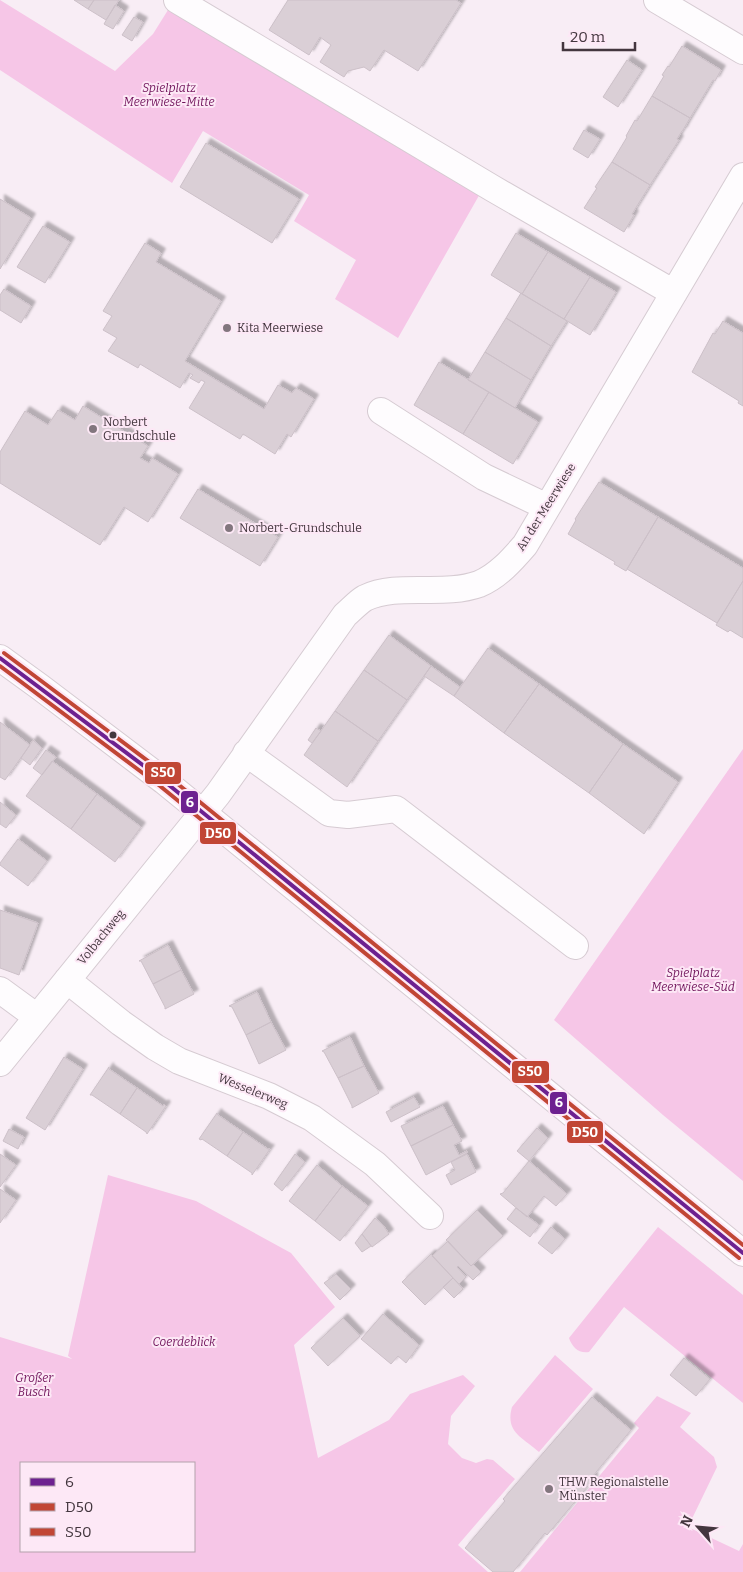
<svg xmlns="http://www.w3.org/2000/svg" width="743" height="1572" font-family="Bitter,serif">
  <defs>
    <filter id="shadow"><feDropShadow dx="4.5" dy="-4.5" stdDeviation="1" flood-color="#0004"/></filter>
  </defs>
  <rect width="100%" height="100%" fill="#f8edf5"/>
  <!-- green -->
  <path fill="#f6c6e7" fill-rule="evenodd" d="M0,0L115,71L153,34L168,10L174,14L176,12L481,192L398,338L335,299L356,260L294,221L309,195L203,131L172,183L0,70Z
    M743,749V1181L663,1115L554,1020Z
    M108,1175L196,1201L291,1253L335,1307L294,1345L318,1458L389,1420L410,1394L463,1375L475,1386L451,1416L448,1444L462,1458L476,1463L487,1459L493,1460L515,1479L458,1545L488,1572H0V1337L72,1359L68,1356ZM21,1463H194V1551H21Z
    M658,1227L743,1295V1403L624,1307L589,1352C579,1354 572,1347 569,1338Z
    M555,1355L593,1389L539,1452C522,1437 505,1432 512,1407Z
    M657,1396L691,1413L680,1427L714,1457L717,1467L688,1527L739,1551L743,1544V1572H520L639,1428L634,1423Z"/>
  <!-- building -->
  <path fill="#dacfd6" stroke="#ccc0c8" filter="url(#shadow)" d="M74,0H94L88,9Z
    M94,0H119L106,20L88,9Z
    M288,0H456L461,3L418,71L384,50L370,71L364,67L348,71L344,77L320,62L331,45L320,37L309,55L269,30Z
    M115,5L124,11L113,29L104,24Z
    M134,17L143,22L132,41L122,35Z
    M682,46L721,70L715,81L713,80L690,118L652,96L664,76L662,75L668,66L669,67Z
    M627,60L642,70L618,107L603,97Z
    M652,96L690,118L683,130H684L682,131L677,139L679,140L650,185L612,162L627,137L626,136L635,120L637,121Z
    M584,130L600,139L588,158L573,149Z
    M206,143L299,199L272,243L180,187Z
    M612,162L650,185L632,214L634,215L624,232L584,208L597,188L595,187Z
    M0,199L31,218L0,269Z
    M43,226L70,242L45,283L17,267Z
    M516,233L548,252L522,294L491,275Z
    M145,243L161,253L156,262L221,301L185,361L264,409L278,385L292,393L296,388L314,399L291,437L287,434L275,454L243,434L240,439L189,408L205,382L201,380L199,383L190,378L193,375L189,373L180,388L140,364L138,368L108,351L117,338L103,330L112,316L103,311Z
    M548,252L590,277L564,319L522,294Z
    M590,277L616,292L590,335L564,319Z
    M4,289L31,306L21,323L0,310V295Z
    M521,293L567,321L551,346L506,318Z
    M506,318L551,346L531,380L485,352Z
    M723,321L743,333V406L738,403L739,401L692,372L713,333L715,334Z
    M485,352L531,380L515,408L468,380Z
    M439,362L489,392L463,434L414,405Z
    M489,392L538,422L513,464L463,434Z
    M83,406L148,446L140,458L149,463L152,458L178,474L148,522L124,507L100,545L0,483V452L25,411L48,425L58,410L75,420Z
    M599,482L658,517L626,571L614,564L615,562L568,534L576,520L575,519Z
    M198,489L278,537L260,566L180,518Z
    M658,517L743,568V581L717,623L627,569Z
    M743,581V638L730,630L728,632L716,625Z
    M389,635L431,666L407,700L364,670Z
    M488,648L539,684L504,733L454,696Z
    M431,666L460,687L454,696L424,676Z
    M364,670L407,700L378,741L335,711Z
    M539,684L623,744L589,793L504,733Z
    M335,711L378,741L347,787L304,755Z
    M0,722L30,745L5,780L0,777Z
    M316,728L321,731L312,743L308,740Z
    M33,740L42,748L30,765L21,758Z
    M623,744L678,782L644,834L589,793Z
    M46,750L56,757L42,775L33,768Z
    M52,761L97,794L71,829L26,796Z
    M97,794L141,827L115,862L71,829Z
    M0,802L16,815L6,828L0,824Z
    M18,839L47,861L28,886L0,865V863Z
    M0,910L38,923L19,975L0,968Z
    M168,945L181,970L153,984L141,961H139Z
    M181,970L194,994L165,1009V1007L153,984Z
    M257,992L271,1022L246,1035L232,1007L229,1006Z
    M271,1022L286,1050L259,1064L246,1035Z
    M350,1037L364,1066L338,1078L324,1052L322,1051Z
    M64,1057L83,1069L45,1130L26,1118Z
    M364,1066L379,1093L352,1108V1106L338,1078Z
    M109,1067V1069L137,1088L120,1114L92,1095H90Z
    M137,1088L163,1106L164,1104L166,1106L147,1134L146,1132L120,1114Z
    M414,1097L420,1107L391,1122L386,1112Z
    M443,1106L453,1125L411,1146L401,1126Z
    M217,1113L218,1115L243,1132L227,1156L202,1139L201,1140L199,1139Z
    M453,1125L462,1141L454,1145L459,1155L467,1151V1153L426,1175L411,1146Z
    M537,1128L548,1138L529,1161L517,1151Z
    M9,1129L24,1137L18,1149L3,1141Z
    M243,1132L268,1149H270L252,1175V1173L227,1156Z
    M0,1154L16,1165L0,1187Z
    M295,1154L305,1162L282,1191L274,1184Z
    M467,1154L476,1172L451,1185L446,1175L455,1170L451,1162Z
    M529,1161L567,1194L556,1206L544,1196L527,1217L500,1194L503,1193Z
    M317,1165L342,1186L315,1221L289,1201Z
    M342,1186L368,1206L340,1241L315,1221Z
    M0,1189L16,1200L0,1223Z
    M516,1208L539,1225L530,1237L507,1219Z
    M477,1210L503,1236L471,1266L446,1240Z
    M375,1218L383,1225L389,1234L372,1247L362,1234Z
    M551,1227L565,1239L552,1254L538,1243Z
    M362,1234L371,1246L362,1252L355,1243Z
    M448,1241L471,1266L473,1264L481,1272L473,1280L458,1266L457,1267L466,1277L459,1284L432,1256Z
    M431,1254L453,1278L425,1305L402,1282Z
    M336,1274L351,1289L340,1300L324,1283Z
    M453,1278L463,1289L454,1298L443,1287Z
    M383,1314L419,1345L406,1363L398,1356L391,1364L361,1339Z
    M343,1318L360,1336L328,1366L311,1348Z
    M684,1358L710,1379L696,1396L670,1375Z
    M592,1397L631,1430L592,1477L594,1479L547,1535L545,1533L513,1572H493L465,1548L505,1501L503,1499Z"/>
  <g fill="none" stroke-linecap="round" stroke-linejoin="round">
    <defs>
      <path id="minor" d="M177,0L492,188L674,293
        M657,0L743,51
        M381,411L484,477L547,507
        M0,658L40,687L164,781L743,1253
        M246,753L329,813L348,815L396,809L575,946
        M67,980L121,1023L155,1047L179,1061L269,1096L312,1118L375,1164L430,1216
        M0,990L37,1017
        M0,1063L218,794L345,615C351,610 358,602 365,598C398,582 443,597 479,584C498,576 512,560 525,545L743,176"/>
    </defs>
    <!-- minor casing -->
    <use href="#minor" stroke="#d6cbd2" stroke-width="28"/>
    <!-- minor -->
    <use href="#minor" stroke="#fefcfe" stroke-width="26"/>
    <defs>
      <path id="bus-1" d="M0,658L164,781L743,1253"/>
      <path id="bus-2" d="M0,666L160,786L739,1258"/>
      <path id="bus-3" d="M4,653L168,776L743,1245"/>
    </defs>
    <!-- bus-1 casing -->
    <use href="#bus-1" stroke="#fde8f6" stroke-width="8"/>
    <!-- bus-2 casing -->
    <use href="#bus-2" stroke="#fde8f6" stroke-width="8"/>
    <!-- bus-3 casing -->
    <use href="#bus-3" stroke="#fde8f6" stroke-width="8"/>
    <!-- bus-1 -->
    <use href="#bus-1" stroke="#6d2190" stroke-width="4"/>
    <!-- bus-2 -->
    <use href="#bus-2" stroke="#c14635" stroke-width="4"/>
    <!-- bus-3 -->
    <use href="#bus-3" stroke="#c14635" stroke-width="4"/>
  </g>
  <!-- markers -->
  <g fill="#82767e" stroke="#fde8f6" stroke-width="2">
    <circle cx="227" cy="328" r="5"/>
    <circle cx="93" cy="429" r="5"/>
    <circle cx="229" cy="528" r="5"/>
    <circle cx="549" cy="1489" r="5"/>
  </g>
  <circle fill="#43363e" stroke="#fde8f6" stroke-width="2" cx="113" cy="735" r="4.5"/>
  <g text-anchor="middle" stroke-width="4" stroke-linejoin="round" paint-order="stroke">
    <!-- park labels -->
    <g font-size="12" font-style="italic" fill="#71155c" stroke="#fde8f6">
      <text x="169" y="92">Spielplatz<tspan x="169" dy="14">Meerwiese-Mitte</tspan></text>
      <text x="693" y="977">Spielplatz<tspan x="693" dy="14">Meerwiese-Süd</tspan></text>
      <text x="184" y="1346">Coerdeblick</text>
      <text x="34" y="1382">Großer<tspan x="34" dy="14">Busch</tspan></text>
    </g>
    <!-- poi labels -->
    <g font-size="12" fill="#43363e" stroke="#fde8f6" text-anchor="start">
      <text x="237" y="332">Kita Meerwiese</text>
      <text x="103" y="426">Norbert<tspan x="103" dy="14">Grundschule</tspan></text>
      <text x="239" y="532">Norbert-Grundschule</text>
      <text x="559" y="1486">THW Regionalstelle<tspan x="559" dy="14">Münster</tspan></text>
    </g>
    <!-- street labels -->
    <g font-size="12" fill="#43363e" stroke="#fde8f6">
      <text transform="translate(546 507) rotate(-58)" y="4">An der Meerwiese</text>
      <text transform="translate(101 937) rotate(-51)" y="4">Volbachweg</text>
      <text transform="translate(253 1091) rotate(22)" y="4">Wesselerweg</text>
    </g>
  </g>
  <g stroke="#fde8f6" stroke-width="2">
    <rect x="144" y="761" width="38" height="24" rx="5" fill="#c14635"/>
    <rect x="180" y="790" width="19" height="24" rx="5" fill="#6d2190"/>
    <rect x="199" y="821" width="38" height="24" rx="5" fill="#c14635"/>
    <rect x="511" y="1060" width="39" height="24" rx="5" fill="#c14635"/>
    <rect x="549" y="1091" width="19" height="24" rx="5" fill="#6d2190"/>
    <rect x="566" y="1120" width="38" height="24" rx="5" fill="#c14635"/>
  </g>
  <g font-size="14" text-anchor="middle" font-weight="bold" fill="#fff">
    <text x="163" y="777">S50</text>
    <text x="190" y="807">6</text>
    <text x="218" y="838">D50</text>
    <text x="530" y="1076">S50</text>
    <text x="559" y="1107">6</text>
    <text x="585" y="1137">D50</text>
  </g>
  <!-- legend -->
  <rect x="20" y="1462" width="175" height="90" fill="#fde8f6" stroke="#b3a1ac"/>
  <rect x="30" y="1478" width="25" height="8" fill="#6d2190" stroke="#b3a1ac"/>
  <text x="65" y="1487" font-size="15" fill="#43363e">6</text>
  <rect x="30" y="1503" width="25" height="8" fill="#c14635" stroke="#b3a1ac"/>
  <text x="65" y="1512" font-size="15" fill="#43363e">D50</text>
  <rect x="30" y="1528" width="25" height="8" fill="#c14635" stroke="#b3a1ac"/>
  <text x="65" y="1537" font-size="15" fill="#43363e">S50</text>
  <!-- north arrow -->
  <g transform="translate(698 1527) rotate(297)" stroke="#fde8f6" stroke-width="4" paint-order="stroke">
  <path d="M0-4L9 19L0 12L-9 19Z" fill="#43363e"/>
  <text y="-8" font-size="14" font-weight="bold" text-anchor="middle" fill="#43363e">N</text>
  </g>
  <!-- scale -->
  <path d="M563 42v8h72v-8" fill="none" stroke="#43363e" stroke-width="2.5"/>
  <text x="570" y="42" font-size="15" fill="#43363e" stroke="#fde8f6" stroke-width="4" paint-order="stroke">20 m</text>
</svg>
